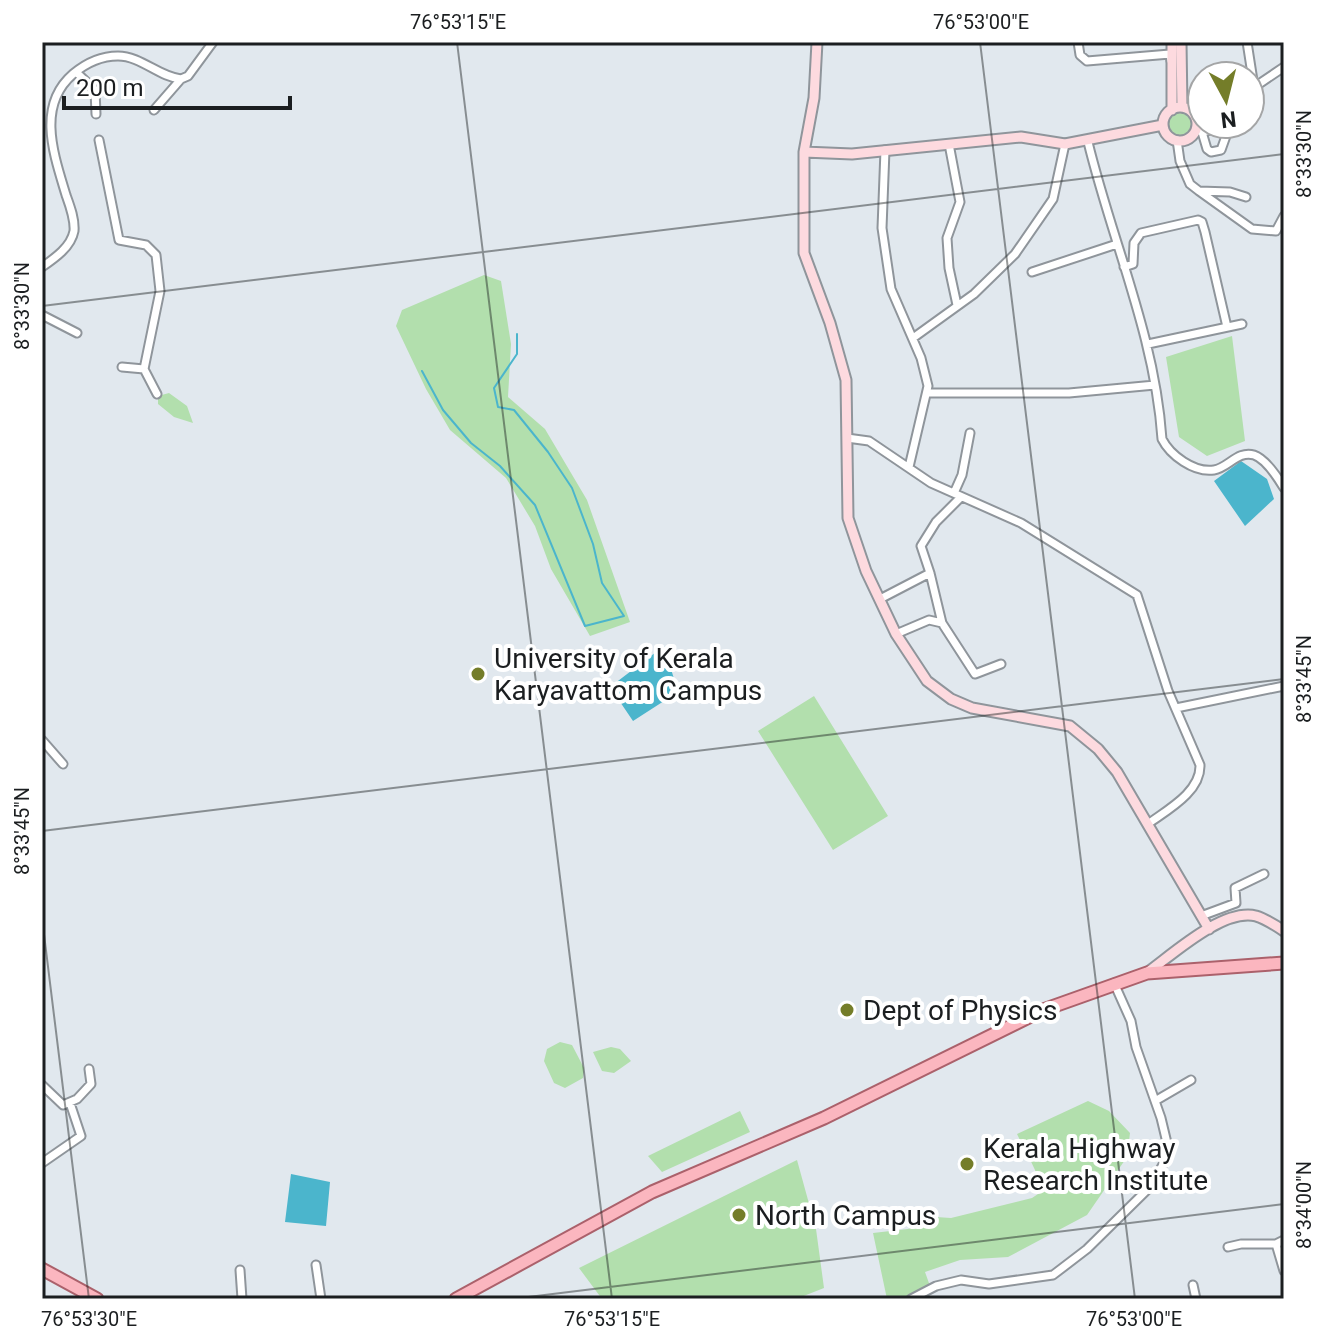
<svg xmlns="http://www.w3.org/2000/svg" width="1326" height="1341" font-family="Roboto,sans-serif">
  <rect width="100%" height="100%" fill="#e1e8ee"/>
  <!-- green -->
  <path fill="#b2dfad" d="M1167 124a13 13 0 1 1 26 0a13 13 0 1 1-26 0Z
    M484,275L501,281L511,344L508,397L545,429L587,500L630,622L590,636L551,569L535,526L506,478L450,430L426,389L396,326L402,310Z
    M1232,336L1245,441L1207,456L1179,437L1166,357Z
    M169,393L187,406L193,423L174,417L158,404V396Z
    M814,696L888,816L833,850L758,731Z
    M560,1042L572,1045L584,1068L583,1078L565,1088L554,1083L544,1061L547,1049Z
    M611,1047L620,1049L631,1061L614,1073L602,1071L593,1052Z
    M1088,1101L1109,1111L1130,1133L1127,1157L1087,1215L1008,1257L960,1260L925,1272L930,1286L904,1299H887L873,1233L908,1229L936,1217L951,1218L1032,1198L1041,1192C1039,1171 1026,1154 1017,1134Z
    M740,1111L750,1132L662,1172L648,1156Z
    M797,1160L816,1229L824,1288L796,1299H602L579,1268Z"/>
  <!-- water -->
  <path fill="#4bb5cc" d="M1241,461L1267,479L1274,499L1245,526L1214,481Z
    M664,646L678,692L633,721L610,687Z
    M291,1174L330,1182L326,1226L285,1222Z"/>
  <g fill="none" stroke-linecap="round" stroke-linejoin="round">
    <!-- stream -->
    <path stroke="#4bb5cc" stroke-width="2" d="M422,371L443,410L471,443L500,466L535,505L585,626L624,616L602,583L593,544L572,488L548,452L514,410L498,407L494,388L517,354V334"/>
    <defs>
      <path id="street" d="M1078,42L1080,55L1087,61L1170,54L1171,61
        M1247,42L1254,87
        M76,72L95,90L96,114
        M1250,90L1284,67
        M154,110L181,79
        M1196,130L1202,132L1207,149L1211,152L1221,150L1226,136L1220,128L1202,132
        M99,140L119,240L146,245L156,255L160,291L144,369L157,394
        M1177,140L1180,161L1190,184L1199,191L1230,192L1246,197
        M1088,142C1112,241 1155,336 1162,439C1170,455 1194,473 1214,470C1228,468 1238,450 1254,455C1266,459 1278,478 1284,488
        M949,144L960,202L947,238L949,268L957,305
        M885,150L882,228L891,289L921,358L928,386L909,467
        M1199,191L1252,229L1276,231L1284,216
        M42,267C55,258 71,247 74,231C75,219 70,206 66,195C54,155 36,106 73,74C86,63 100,56 118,56C141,56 159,77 181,79L188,76L213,42
        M1124,267L1133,264L1134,243L1141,233L1198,220L1202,222L1205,232L1227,327
        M1032,272L1117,244
        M42,315L77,333
        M913,338L974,294L1015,254L1053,199L1065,144
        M1148,344L1242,324
        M122,367L144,369
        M928,393H1069L1155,385
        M847,438L869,441L931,483L1021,523L1137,595L1168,691L1200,765C1201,792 1167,810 1148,824
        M954,493L962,475L970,433
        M880,599L930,573
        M942,623L930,573L921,546L936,522L961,497
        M896,634L929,620L942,623L975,674L1001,664
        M1176,708L1284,686
        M42,740L63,764
        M1201,916L1236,903L1235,888L1264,874
        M42,1085L63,1105L77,1099L91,1084L89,1069
        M1155,1101L1191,1080
        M42,1163L81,1136L70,1103
        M1284,1240L1276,1244L1284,1271
        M1228,1247L1241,1244H1276
        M316,1265L321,1299
        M240,1270L242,1299
        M1193,1285L1196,1299
        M911,1299L936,1286L961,1280L989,1284L1053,1275L1087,1249L1151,1186L1165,1161L1168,1147L1161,1118L1136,1047L1131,1021L1114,983"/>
      <path id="secondary" d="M817,42L814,98L804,152V253L830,323L846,380L848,518L866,571L896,634L927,681L951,699L972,708L1070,726L1098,749L1117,772L1209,929
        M1181,42L1182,107
        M1163 124a17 17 0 1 1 34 0a17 17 0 1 1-34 0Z
        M1172,110V42
        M804,152L852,154L1021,137L1065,144L1163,125
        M1148,972C1173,954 1223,908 1256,916C1266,919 1275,925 1284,931"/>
      <path id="primary" d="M42,1269L97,1299
        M456,1299L652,1192L824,1118L1043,1010L1147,973L1284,963"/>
    </defs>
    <!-- street casing -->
    <use href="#street" stroke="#8f959b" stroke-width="11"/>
    <!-- secondary casing -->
    <use href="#secondary" stroke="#8f959b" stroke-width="13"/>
    <!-- primary casing -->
    <use href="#primary" stroke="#ab616b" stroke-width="15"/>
    <!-- street -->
    <use href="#street" stroke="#fff" stroke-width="7"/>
    <!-- secondary -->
    <use href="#secondary" stroke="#fddadf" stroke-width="9"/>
    <!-- primary -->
    <use href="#primary" stroke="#fbb6bf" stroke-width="11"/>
  </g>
  <!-- ticks -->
  <path fill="none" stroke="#1b1e20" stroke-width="2" stroke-opacity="0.45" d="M457,42L612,1299M980,42L1135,1299M42,306L1284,154M42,831L1284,679M42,918L89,1299M512,1299L1284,1204"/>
  <!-- markers -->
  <g fill="#747d29" stroke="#fff" stroke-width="3">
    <circle cx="478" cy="674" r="8"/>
    <circle cx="847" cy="1010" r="8"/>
    <circle cx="967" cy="1164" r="8"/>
    <circle cx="739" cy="1215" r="8"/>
  </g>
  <g text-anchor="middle" stroke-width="8" stroke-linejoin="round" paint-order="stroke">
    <!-- poi labels -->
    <g font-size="28" fill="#1b1e20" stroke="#fff" text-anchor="start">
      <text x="494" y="668">University of Kerala<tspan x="494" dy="32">Karyavattom Campus</tspan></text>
      <text x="863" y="1020">Dept of Physics</text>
      <text x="983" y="1158">Kerala Highway<tspan x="983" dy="32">Research Institute</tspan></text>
      <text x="755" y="1225">North Campus</text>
    </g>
  </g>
  <!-- border -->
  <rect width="1326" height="1341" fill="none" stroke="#ffffff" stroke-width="88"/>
  <!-- north arrow -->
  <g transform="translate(1226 100) rotate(173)"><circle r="38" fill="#ffffff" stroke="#a4a5a6" stroke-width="2"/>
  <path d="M0-6L14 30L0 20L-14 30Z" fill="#747d29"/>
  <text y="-12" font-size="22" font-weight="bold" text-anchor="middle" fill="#1b1e20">N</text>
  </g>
  <!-- scale -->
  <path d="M64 96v12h226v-12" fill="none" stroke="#1b1e20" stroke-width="4"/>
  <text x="76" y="96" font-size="24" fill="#1b1e20" stroke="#ffffff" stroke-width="6" paint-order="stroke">200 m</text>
  <rect x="44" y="44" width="1238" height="1253" fill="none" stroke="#1b1e20" stroke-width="3"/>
  <g font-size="20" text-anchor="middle" fill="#1b1e20">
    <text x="458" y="29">76°53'15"E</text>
    <text x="981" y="29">76°53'00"E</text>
    <text transform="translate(1304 154) rotate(-90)" y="7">8°33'30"N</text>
    <text transform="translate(22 306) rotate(-90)" y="7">8°33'30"N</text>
    <text transform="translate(1304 679) rotate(-90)" y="7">8°33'45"N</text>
    <text transform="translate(22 831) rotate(-90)" y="7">8°33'45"N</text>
    <text transform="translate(1304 1205) rotate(-90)" y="7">8°34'00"N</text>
    <text x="89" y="1326">76°53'30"E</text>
    <text x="612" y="1326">76°53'15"E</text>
    <text x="1134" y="1326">76°53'00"E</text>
  </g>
</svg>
